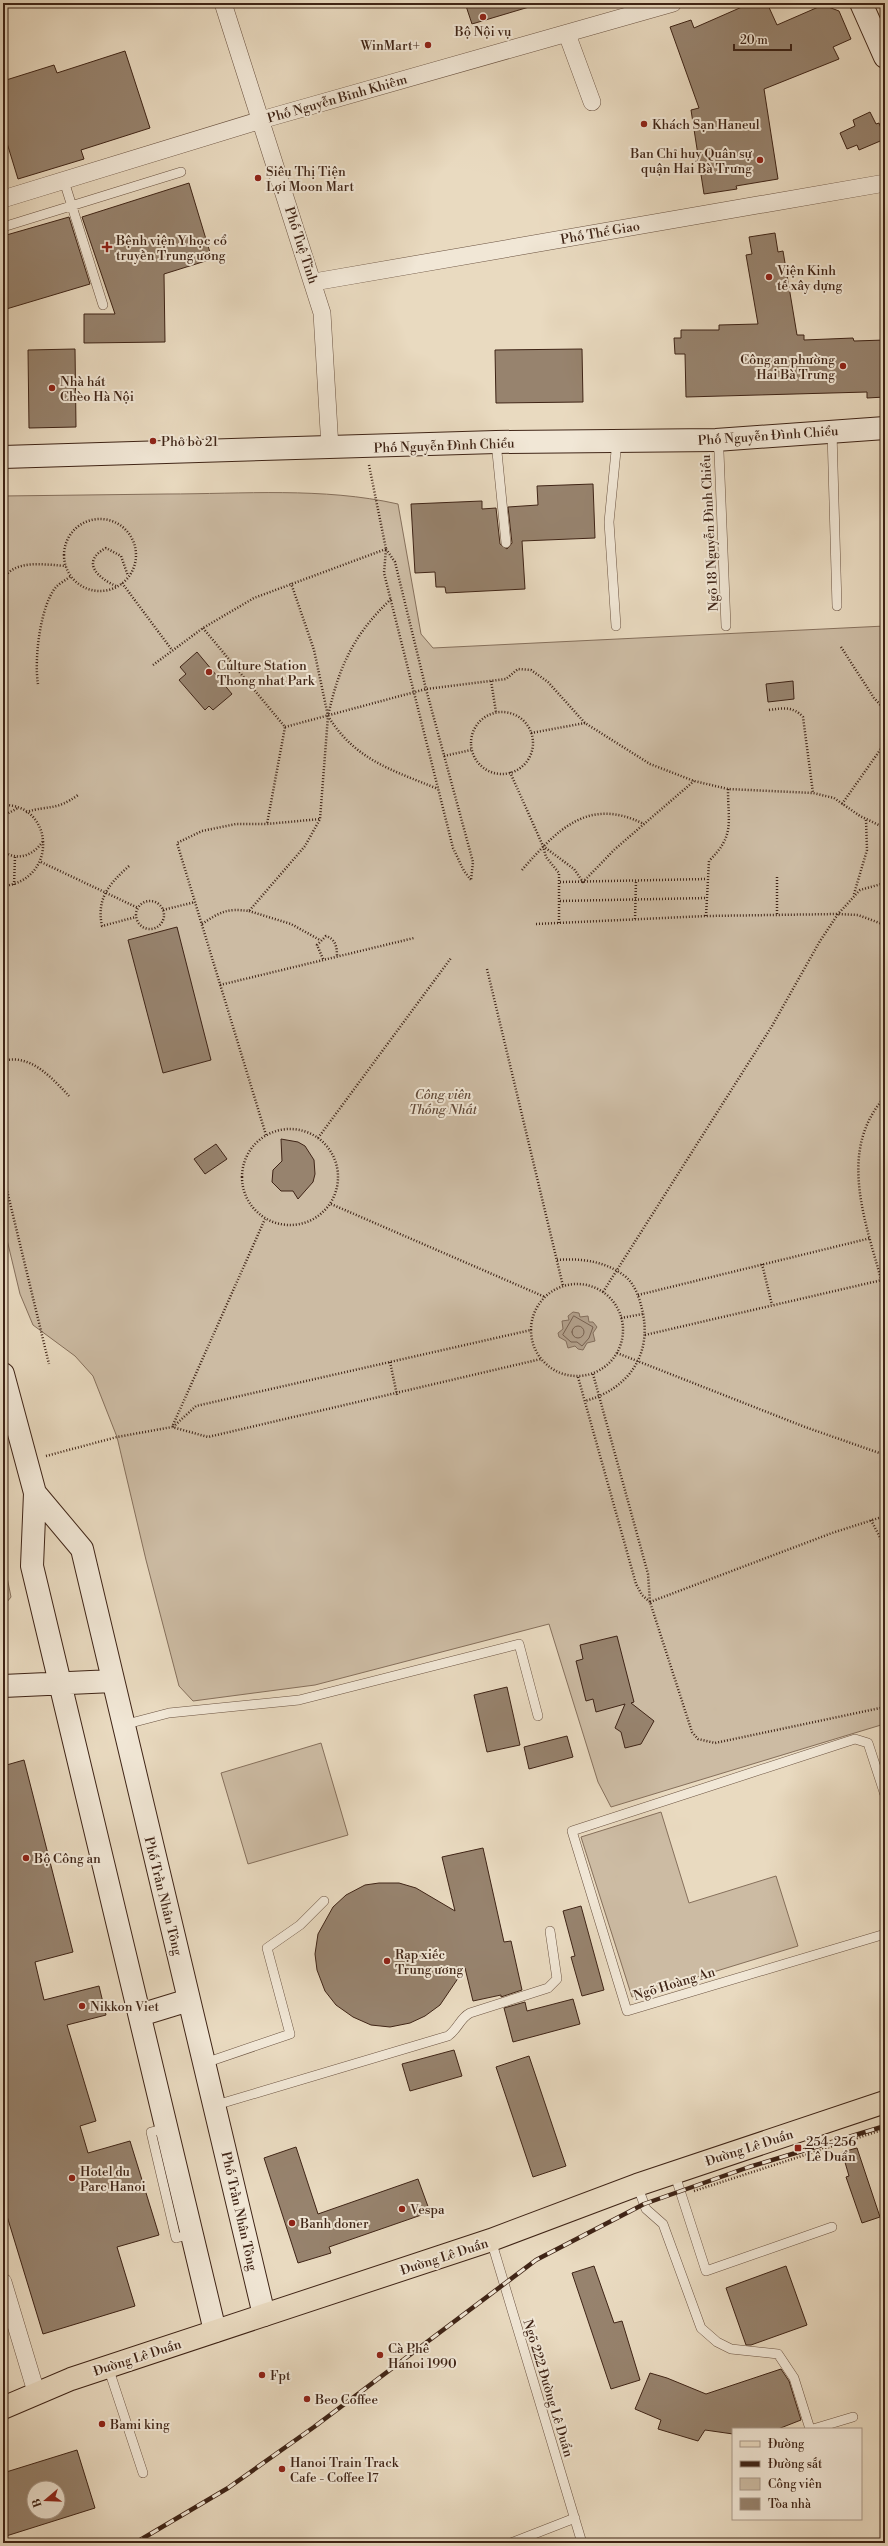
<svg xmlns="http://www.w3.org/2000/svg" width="888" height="2546" font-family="'Libre Bodoni',serif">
  <rect width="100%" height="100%" fill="#e9dac0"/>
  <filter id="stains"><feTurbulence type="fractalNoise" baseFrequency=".005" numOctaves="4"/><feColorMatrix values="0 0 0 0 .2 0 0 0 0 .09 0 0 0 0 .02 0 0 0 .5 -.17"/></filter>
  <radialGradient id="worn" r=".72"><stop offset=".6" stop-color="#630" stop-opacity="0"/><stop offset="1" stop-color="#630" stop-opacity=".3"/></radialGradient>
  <!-- green -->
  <path fill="#ccbba3" stroke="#86705c" d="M166,494C243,494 323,487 398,504L421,634L433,648L885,626V1737L881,1725L611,1807L598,1782L549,1624L315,1685L193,1701L179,1686L146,1560L117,1437L93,1376L75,1356L33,1325L20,1294L3,1223V496Z
    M3,1557L11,1597L3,1607Z
    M321,1743L348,1835L248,1864L221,1773Z
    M661,1812L689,1903L776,1876L798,1946L632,1997L581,1837Z"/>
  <!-- water -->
  <path fill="#af9c86" stroke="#826c59" d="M573,1312L579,1313L580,1317L588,1316L589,1322H593L597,1327L593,1333L595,1341L587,1343L583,1350L578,1349L575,1346L568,1348L566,1341L559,1337L558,1333L563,1329L562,1321L569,1320L568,1316Z"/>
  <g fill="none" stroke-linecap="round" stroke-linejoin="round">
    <!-- shore -->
    <path stroke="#77604e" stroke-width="1" d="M574,1316L593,1327L589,1338L582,1346L577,1342H571L563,1335Z
      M572 1332a6 6 0 1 1 12 0a6 6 0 1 1-12 0Z"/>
  </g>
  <!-- building -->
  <path fill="#97836e" stroke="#3f2416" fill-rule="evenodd" d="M465,3H528L529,7L472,24Z
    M751,3H767L777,25L823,5L839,11L851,39L833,47L839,59L764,89L778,179L736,186L737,189L704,194L691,110L699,108L670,27L691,20L694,28Z
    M125,51L150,128L81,150L84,159L18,179L3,130V81L54,65L57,73Z
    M870,112L876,124L879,123L885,139L859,150L857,145L847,149L840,133L855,126L853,120Z
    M189,183L212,259L164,274L165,342L84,343V314H115L82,217Z
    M69,217L90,284L3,310V236Z
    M775,233L778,252L783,251L797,335H804V340L853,338L854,341L885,340V397L867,398V392L686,397L685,354H675L674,338H681V330H719V325L758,324L746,255L752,254L749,237Z
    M75,349L76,427L29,428L28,350Z
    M582,349L583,402L496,403L495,350Z
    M593,484L595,538L522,541L525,589L446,593L445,587H436L435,572L415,573L411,504L482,501V509L496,508L500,544L507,549L512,543L508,507L538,505L537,486Z
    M197,652L232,694L213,710L209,706L205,710L179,680L186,674L180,667Z
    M793,681L794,699L768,702L766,684Z
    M177,927L211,1060L163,1073L128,940Z
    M281,1139L298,1142L305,1146L314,1160L315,1174L313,1182L298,1199L293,1191H281L272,1182L273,1170L282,1161Z
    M216,1144L227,1159L205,1174L194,1159Z
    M617,1636L634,1702L631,1703L654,1721L641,1744L625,1748L621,1732L615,1728L625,1704L596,1712L593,1699L586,1701L576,1661L583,1659L580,1645Z
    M507,1687L520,1745L487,1752L474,1695Z
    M567,1736L573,1757L529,1769L524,1747Z
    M24,1760L73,1952L35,1962L44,2000L99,1986L106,2015L67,2025L96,2121L80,2126L88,2153L130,2141L159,2235L117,2247L135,2306L43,2334L3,2203V1766Z
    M483,1848L504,1942L511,1941L522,1990L501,1997V1995L473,2001L465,1968L440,2005L425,2016L410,2023L390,2027L371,2025L353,2017L336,2005L325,1991L317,1970L315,1954L318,1934L333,1907L346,1895L365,1885L379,1883H399L416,1888L455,1911L442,1857Z
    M581,1906L604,1990L582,1996L571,1957L575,1956L563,1911Z
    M573,1999L580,2024L513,2042L504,2008L525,2002L527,2011Z
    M454,2050L462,2076L410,2091L402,2064Z
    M529,2056L566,2166L533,2177L496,2067Z
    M296,2147L318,2214L418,2179L430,2212L329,2247L331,2253L298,2263L264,2158Z
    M857,2148L880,2217L862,2223L846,2177L849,2176L842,2152Z
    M594,2266L614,2323L622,2321L640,2380L611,2389L572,2273Z
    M786,2266L807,2325L751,2345H746L726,2288Z
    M781,2369L789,2381L801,2420L778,2429H733V2434L705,2430L698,2441L658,2429L661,2420L635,2409L650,2373L667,2378L706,2394Z
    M77,2450L95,2508L3,2537V2473ZM34,2488H58V2512H34Z"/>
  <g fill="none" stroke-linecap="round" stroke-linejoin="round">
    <defs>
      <path id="lane" d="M64,181L103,305
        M3,227L181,172
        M832,432L837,606
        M716,440L719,452L726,626
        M496,442L506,543
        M616,626L609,522L617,441
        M123,1725L169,1713L299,1700L519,1644L538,1716
        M885,1795L868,1743L855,1739L572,1831L627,2011L885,1934
        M205,2063L290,2034L267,1948L300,1925L324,1901
        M216,2105L448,2036C458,2029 460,2018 470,2013L548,1988L557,1979L550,1931
        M167,2128L151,2132L176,2238L192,2234
        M674,2172L706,2271L832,2227
        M637,2185L646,2209L663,2224L701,2328L717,2342L731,2349L778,2354L794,2378L810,2429
        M491,2240L582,2543
        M108,2367L143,2473
        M813,2429L853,2417
        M511,2543L575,2518"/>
      <path id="street" d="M223,3L322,313L330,448
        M567,34L592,102
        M3,199L261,120L673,3
        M314,282L885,183
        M3,2282L37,2395"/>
      <path id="secondary" d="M861,3L885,57
        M3,457L496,442L716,440L885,428
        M3,1374L35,1493L32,1566L215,2331
        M35,1493L82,1549L264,2315
        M3,1686L113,1681
        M140,2015L189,2000"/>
      <path id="primary" d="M3,2408L71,2379L491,2240L637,2185L885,2102"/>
    </defs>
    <!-- lane casing -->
    <use href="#lane" stroke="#6a5240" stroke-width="10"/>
    <!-- street casing -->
    <use href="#street" stroke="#6a5240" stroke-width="18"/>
    <!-- secondary casing -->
    <use href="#secondary" stroke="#3f2416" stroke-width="24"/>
    <!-- primary casing -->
    <use href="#primary" stroke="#3f2416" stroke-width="24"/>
    <!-- path -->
    <path stroke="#3f2416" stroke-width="2.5" stroke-dasharray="1 2" stroke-linecap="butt" d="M369,465L386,549L384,573L453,848L464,871L471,880
      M64 555a36 36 0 1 1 72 0a36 36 0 1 1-72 0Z
      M386,549L395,562L426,689L473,862L471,880
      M3,581C12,558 47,565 66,566
      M122,583L172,650
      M116,586C98,578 80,562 106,548L121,556L128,576
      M391,599C354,634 339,666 328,716C355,760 392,770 438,789
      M203,628L285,727L267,824
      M841,647L874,698L885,710
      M3,655L6,679L3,688
      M153,665L203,628L254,598L386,549
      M491,681L496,712
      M38,684C34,660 40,606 56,587C60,583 66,580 71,576
      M769,710C783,708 793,706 803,717L813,793
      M471 743a31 31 0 1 1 62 0a31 31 0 1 1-62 0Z
      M285,727L426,689L506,679L518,669L531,670L548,682L585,723L650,764L694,781L728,789L813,793L834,798L860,816L885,828
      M531,733L585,723
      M444,756L471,750
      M510,772L543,846L546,857L559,873V923
      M842,804L885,743
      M3,805C55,804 58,881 3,886
      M26,812C49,805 56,811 78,795
      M3,816L18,808
      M543,846L574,869L583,882L615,849L694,781
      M3,851C18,862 34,855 43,841
      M41,862L138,908
      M129,866C110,883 96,898 102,926L136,917
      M522,870C557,830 588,796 644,824
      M560,882L706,879
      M14,885L15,857
      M854,894L867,850L866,819
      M560,901L706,898
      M136 915a14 14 0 1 1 28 0a14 14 0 1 1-28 0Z
      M163,910L195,902
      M249,911L291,924L320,940
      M777,914V876
      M706,916L709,861C735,835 728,824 728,789
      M635,919L636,881
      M202,924C220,912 227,908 249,911L305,846L320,819L328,716L314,650L291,583
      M536,924L706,916L838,914L858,915L885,925
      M323,959L317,945L326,936C335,939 337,946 337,956
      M487,969L563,1286
      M220,985L414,938
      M3,1061C30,1053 52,1078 69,1096
      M885,1097C834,1153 869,1230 885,1294
      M242 1177a48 48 0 1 1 96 0a48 48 0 1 1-96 0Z
      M266,1135L177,843L202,831L236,824H267L320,819
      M318,1138L451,958
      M3,1174L49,1364
      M331,1204L545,1297
      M557,1260C581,1258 606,1261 626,1277C635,1285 639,1297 642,1309C653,1354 629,1389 585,1401
      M762,1264L772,1305
      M531 1330a46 46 0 1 1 92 0a46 46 0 1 1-92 0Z
      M603,1292L772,1026L820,941L838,914L860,890L885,883
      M638,1295L871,1238
      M621,1318L643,1314
      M645,1335L882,1280
      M617,1353L805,1427L885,1455
      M390,1362L397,1395
      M593,1374L648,1574L650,1602L692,1732L698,1739L715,1743L885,1707
      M578,1377L636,1584L642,1595L650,1602
      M173,1425L265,1219
      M173,1427L196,1406L531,1330
      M46,1456L117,1437L172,1427L208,1437L541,1359
      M871,1520L885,1547
      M650,1602L832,1533L885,1516
      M694,2191L885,2129"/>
    <!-- lane -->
    <use href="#lane" stroke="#f1e7d6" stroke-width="9"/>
    <!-- street -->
    <use href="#street" stroke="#f1e7d6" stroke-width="17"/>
    <!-- secondary -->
    <use href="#secondary" stroke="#f1e7d6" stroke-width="22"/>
    <!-- primary -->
    <use href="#primary" stroke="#e9dac0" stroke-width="22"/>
    <defs>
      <path id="rail" d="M135,2543L228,2488L314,2427L536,2260L644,2204L749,2167L885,2126"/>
    </defs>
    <!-- rail casing -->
    <use href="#rail" stroke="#3f2416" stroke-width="4.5"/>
    <!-- rail -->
    <use href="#rail" stroke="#f1e7d6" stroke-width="3" stroke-dasharray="9" stroke-linecap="butt"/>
  </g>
  <!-- markers -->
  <g fill="#8f2418" stroke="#f1e7d6" stroke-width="1.5">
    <circle cx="483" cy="17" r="4"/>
    <circle cx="428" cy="45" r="4"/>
    <circle cx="644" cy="124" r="4"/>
    <circle cx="760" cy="160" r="4"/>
    <circle cx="258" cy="178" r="4"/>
    <path d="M105 241h4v4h4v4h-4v4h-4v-4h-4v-4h4z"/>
    <circle cx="769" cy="277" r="4"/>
    <circle cx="843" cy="366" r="4"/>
    <circle cx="52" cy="388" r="4"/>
    <circle cx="153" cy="441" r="4"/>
    <circle cx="209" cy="672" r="4"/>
    <circle cx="26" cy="1858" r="4"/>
    <circle cx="387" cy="1961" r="4"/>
    <circle cx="82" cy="2006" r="4"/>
    <rect x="794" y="2144" width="8" height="8" rx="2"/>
    <circle cx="72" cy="2178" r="4"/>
    <circle cx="402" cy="2209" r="4"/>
    <circle cx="292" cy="2223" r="4"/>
    <circle cx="380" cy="2355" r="4"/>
    <circle cx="262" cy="2375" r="4"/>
    <circle cx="307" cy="2399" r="4"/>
    <circle cx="102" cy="2424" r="4"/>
    <circle cx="282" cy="2469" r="4"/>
  </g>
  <g text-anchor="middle" stroke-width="4" stroke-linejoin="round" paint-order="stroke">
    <!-- poi labels -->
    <g font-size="13" fill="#3f2416" stroke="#f1e7d6" text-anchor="start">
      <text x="483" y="36" text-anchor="middle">Bộ Nội vụ</text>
      <text x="420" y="50" text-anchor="end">WinMart+</text>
      <text x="652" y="129">Khách Sạn Haneul</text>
      <text x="752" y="158" text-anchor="end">Ban Chỉ huy Quân sự<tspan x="752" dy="15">quận Hai Bà Trưng</tspan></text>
      <text x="266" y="176">Siêu Thị Tiện<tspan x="266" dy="15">Lợi Moon Mart</tspan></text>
      <text x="116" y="245">Bệnh viện Y học cổ<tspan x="116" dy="15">truyền Trung ương</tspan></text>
      <text x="777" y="275">Viện Kinh<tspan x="777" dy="15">tế xây dựng</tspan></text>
      <text x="835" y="364" text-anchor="end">Công an phường<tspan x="835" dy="15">Hai Bà Trưng</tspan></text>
      <text x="60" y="386">Nhà hát<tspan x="60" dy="15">Chèo Hà Nội</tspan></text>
      <text x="161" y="446">Phở bò 21</text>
      <text x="217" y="670">Culture Station<tspan x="217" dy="15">Thong nhat Park</tspan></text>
      <text x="34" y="1863">Bộ Công an</text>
      <text x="395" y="1959">Rạp xiếc<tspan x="395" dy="15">Trung ương</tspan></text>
      <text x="90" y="2011">Nikkon Viet</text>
      <text x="806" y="2146">254-256<tspan x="806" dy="15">Lê Duẩn</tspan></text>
      <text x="80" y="2176">Hotel du<tspan x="80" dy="15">Parc Hanoi</tspan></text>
      <text x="410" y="2214">Vespa</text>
      <text x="300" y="2228">Banh doner</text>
      <text x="388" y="2353">Cà Phê<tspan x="388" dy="15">Hanoi 1990</tspan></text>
      <text x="270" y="2380">Fpt</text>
      <text x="315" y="2404">Beo Coffee</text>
      <text x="110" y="2429">Bami king</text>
      <text x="290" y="2467">Hanoi Train Track<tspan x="290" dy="15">Cafe - Coffee 17</tspan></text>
    </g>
    <!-- street labels -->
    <g font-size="13" fill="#3f2416" stroke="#f1e7d6">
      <text transform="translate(337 98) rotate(-16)" y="5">Phố Nguyễn Bỉnh Khiêm</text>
      <text transform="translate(600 232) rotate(-10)" y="5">Phố Thể Giao</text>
      <text transform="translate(302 245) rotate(72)" y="5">Phố Tuệ Tĩnh</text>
      <text transform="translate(768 435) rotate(-4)" y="5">Phố Nguyễn Đình Chiểu</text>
      <text transform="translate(444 445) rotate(-2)" y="5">Phố Nguyễn Đình Chiểu</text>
      <text transform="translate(709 533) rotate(-93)" y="5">Ngõ 18 Nguyễn Đình Chiểu</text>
      <text transform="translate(164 1896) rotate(76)" y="5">Phố Trần Nhân Tông</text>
      <text transform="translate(674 1983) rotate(-17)" y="5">Ngõ Hoàng An</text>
      <text transform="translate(749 2147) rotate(-18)" y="5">Đường Lê Duẩn</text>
      <text transform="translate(240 2211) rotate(77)" y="5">Phố Trần Nhân Tông</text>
      <text transform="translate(444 2256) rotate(-18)" y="5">Đường Lê Duẩn</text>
      <text transform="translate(137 2357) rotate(-18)" y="5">Đường Lê Duẩn</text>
      <text transform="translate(549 2388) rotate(73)" y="5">Ngõ 222 Đường Lê Duẩn</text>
    </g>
    <!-- park labels -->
    <g font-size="13" font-style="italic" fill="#624a39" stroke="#f1e7d6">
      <text x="443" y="1099">Công viên<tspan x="443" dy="15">Thống Nhất</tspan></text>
    </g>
  </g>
  <!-- margin -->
  <rect width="888" height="2546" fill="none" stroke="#e9dac0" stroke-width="16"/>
  <rect x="4" y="4" width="880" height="2538" fill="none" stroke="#3f2416" stroke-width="2"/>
  <rect x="8" y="8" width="872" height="2530" fill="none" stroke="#3f2416"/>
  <!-- legend -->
  <rect x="732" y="2428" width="130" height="92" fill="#f1e7d6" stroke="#aa9989"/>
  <rect x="740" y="2441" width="20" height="6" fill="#e9dac0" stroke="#aa9989"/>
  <text x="768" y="2448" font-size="12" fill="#3f2416">Đường</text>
  <rect x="740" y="2461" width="20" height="6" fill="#3f2416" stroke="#aa9989"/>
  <text x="768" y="2468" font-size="12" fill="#3f2416">Đường sắt</text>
  <rect x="740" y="2478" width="20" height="12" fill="#ccbba3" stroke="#aa9989"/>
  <text x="768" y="2488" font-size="12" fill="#3f2416">Công viên</text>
  <rect x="740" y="2498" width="20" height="12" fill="#97836e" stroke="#aa9989"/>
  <text x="768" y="2508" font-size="12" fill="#3f2416">Tòa nhà</text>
  <!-- north arrow -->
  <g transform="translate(46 2500) rotate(251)"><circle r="19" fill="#f1e7d6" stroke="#aa9989"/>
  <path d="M0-3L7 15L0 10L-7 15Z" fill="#8f2418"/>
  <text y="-6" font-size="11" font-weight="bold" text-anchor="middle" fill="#3f2416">B</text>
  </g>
  <!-- scale -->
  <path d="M734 44v6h57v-6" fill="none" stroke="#3f2416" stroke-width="2"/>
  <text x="740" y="44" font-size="12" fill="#3f2416" stroke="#f1e7d6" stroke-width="3" paint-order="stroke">20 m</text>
  <rect width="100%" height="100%" filter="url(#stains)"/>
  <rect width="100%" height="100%" fill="url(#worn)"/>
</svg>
